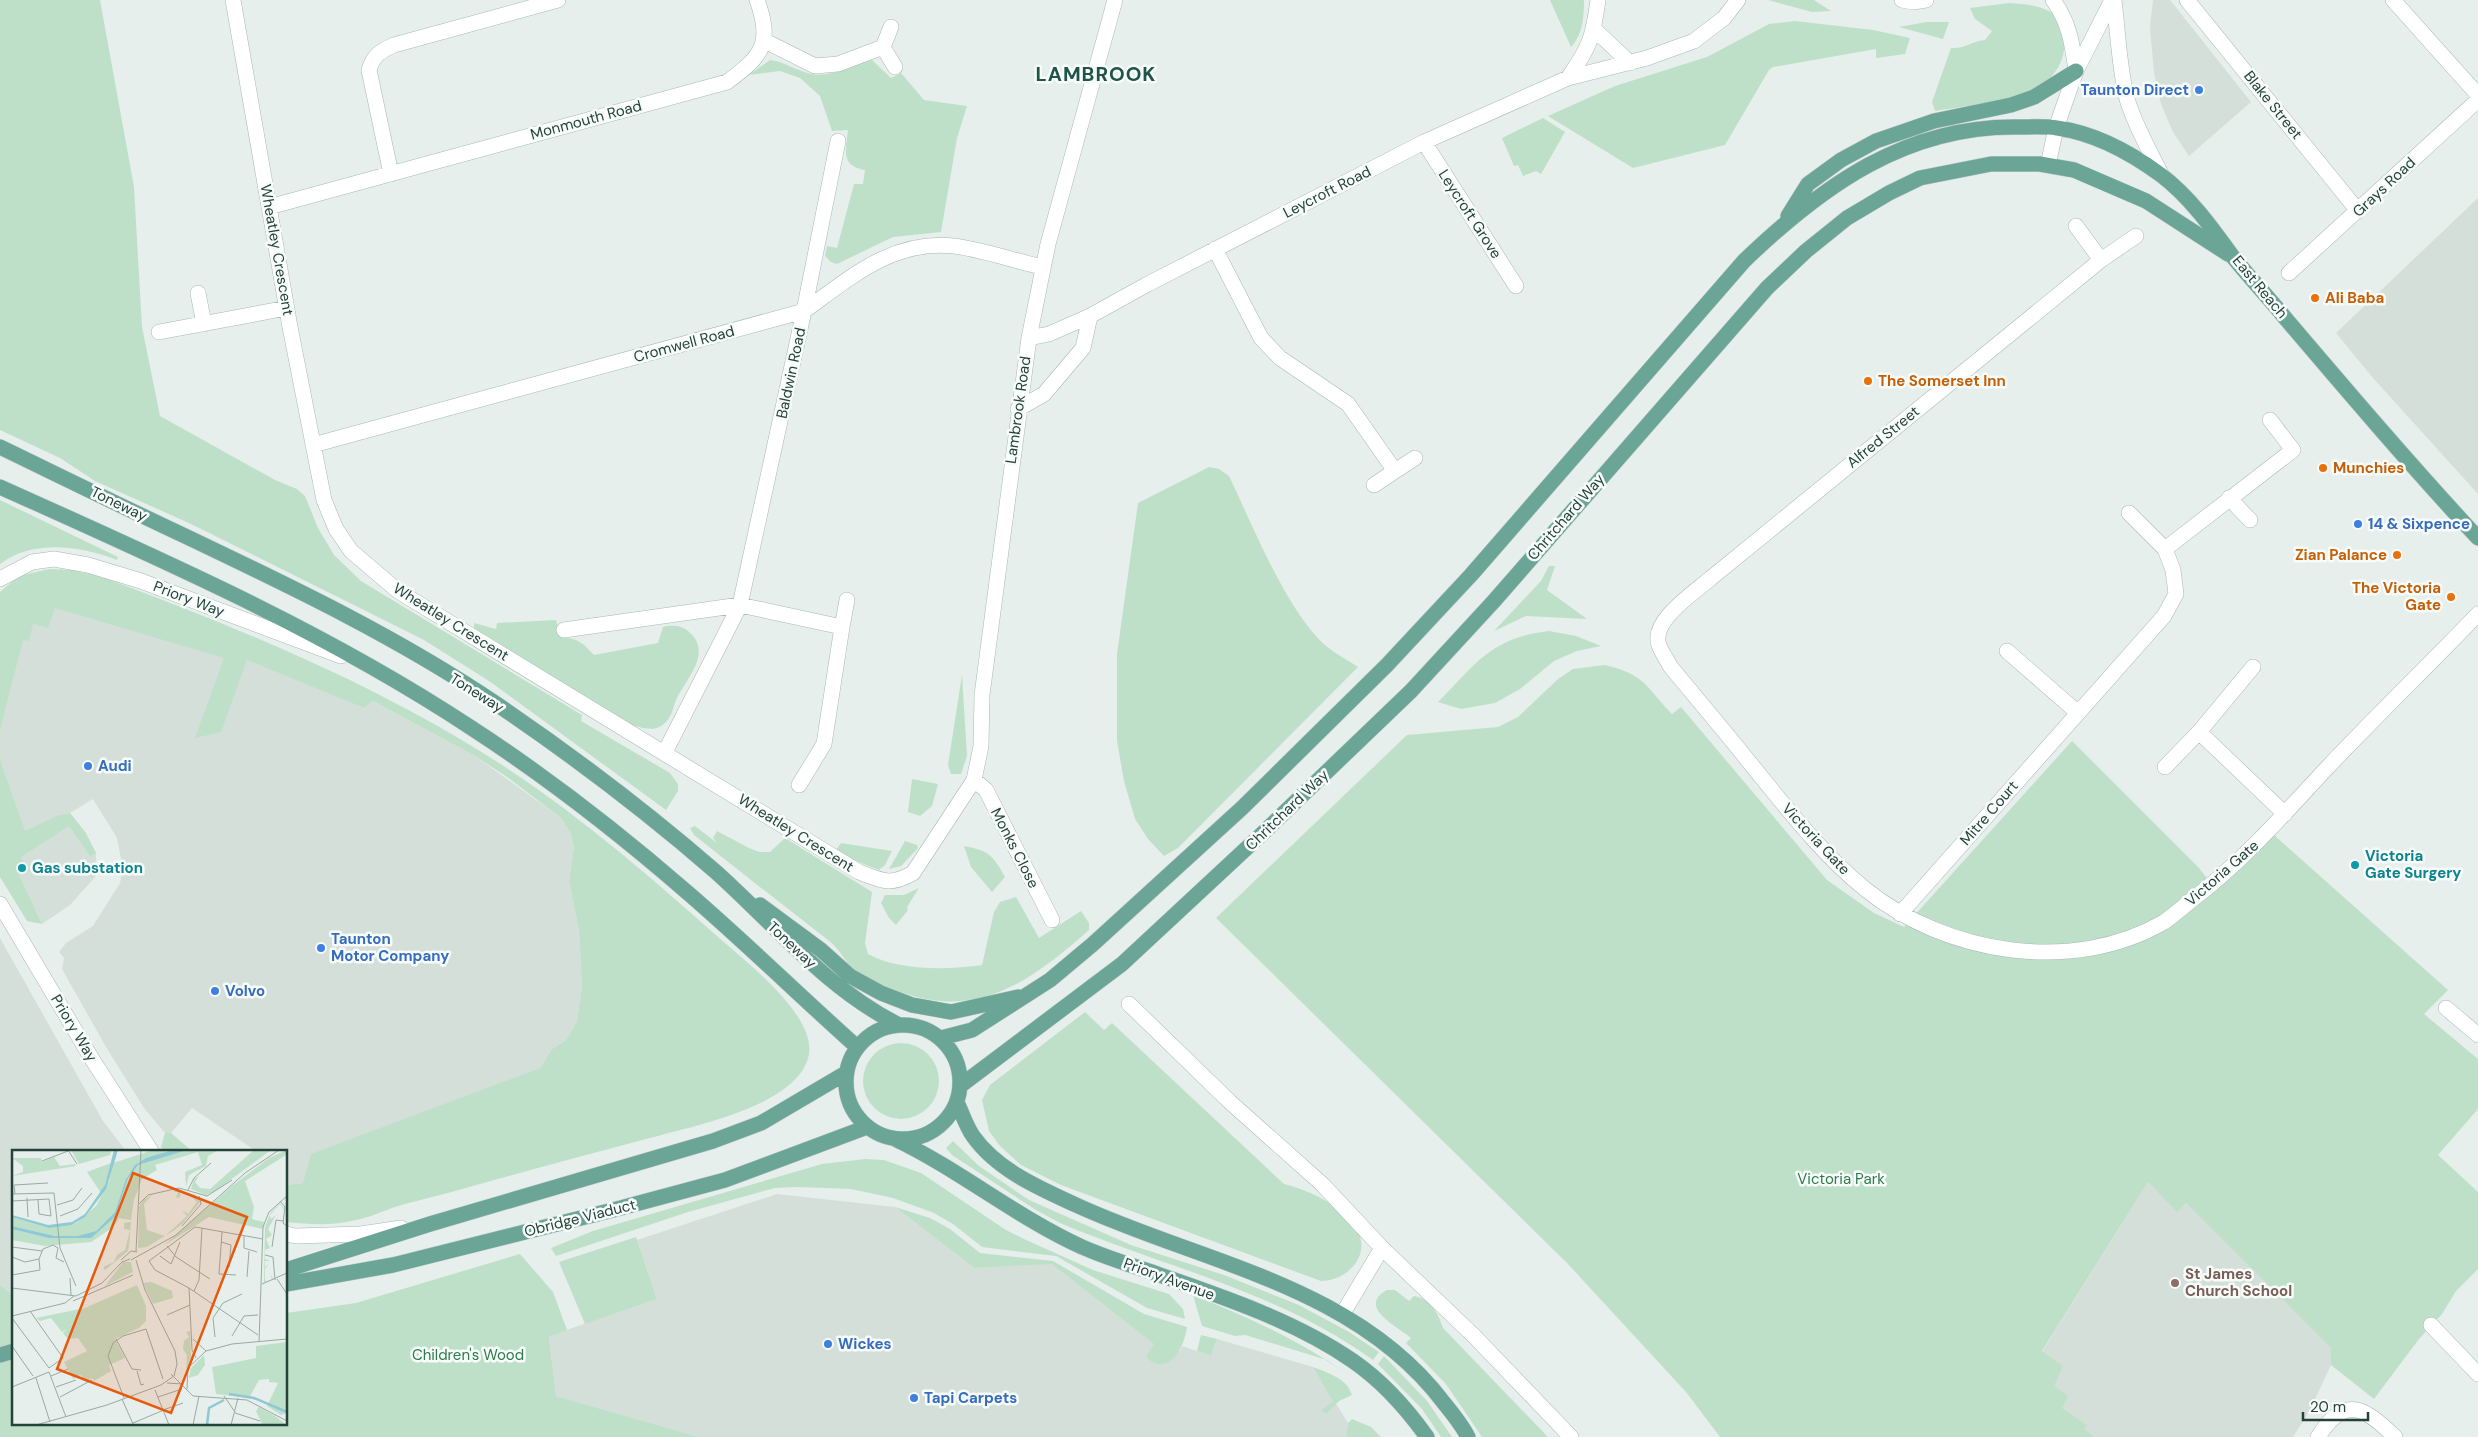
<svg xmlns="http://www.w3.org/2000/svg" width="2478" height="1437" font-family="'DM Sans',sans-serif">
  <rect width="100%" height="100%" fill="#e6efeb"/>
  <!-- built -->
  <path fill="#d4dfda" d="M2153,0H2170L2251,102L2189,156L2173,132L2161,104L2154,73L2150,27Z
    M2478,198V494L2373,378L2336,333Z
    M71,582L364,708L373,701L475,756L561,818L570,832L574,846L569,882L579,930L582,986L577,1021L566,1040L552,1049L540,1068L422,1113L303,1183L286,1185V1151H256L192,1108L171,1133H165L144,1108L106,1047L62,969L64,958L59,952L66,943L93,926L120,883L123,869L117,838L93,799L70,813L86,833L96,853V876L70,905L42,924L17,869L0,821V621Z
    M0,938L103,1121L126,1151H14V1295L0,1285Z
    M2148,1182L2177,1211L2186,1203L2331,1348V1365L2309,1412L2293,1437H1989Z
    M777,1194L895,1207L974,1268L1052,1263L1180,1351L1182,1346L1211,1356L1217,1339L1313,1367L1348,1423L1346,1437H699L556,1396L549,1336L657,1299L637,1240Z"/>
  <!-- green -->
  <path fill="#bfe0c8" d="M0,0H100L134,187L142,327L160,416L275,480L297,489L305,496L318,528L334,555L361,581L582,715L581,721L670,773L678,784V791L666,810L489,681L424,640L191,524L95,481L60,458L0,430Z
    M1550,0H1584C1584,16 1583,35 1571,47Z
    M1768,0H1814L1831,11L1812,12Z
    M2009,3C2024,4 2041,5 2054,14C2058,17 2059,22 2061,27C2070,47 2061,71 2043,84C2018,102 1966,106 1935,111L1932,102L1951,48C1965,49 1972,41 1985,40L1992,31L1975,19L1970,8Z
    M1795,21L1873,30L1910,38L1905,54L1876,58V49L1773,67L1769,70L1725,145L1633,168L1548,116L1615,86L1707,57L1769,24Z
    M1926,22H1949L1943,39L1899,27Z
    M770,60C785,62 797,71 811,74C832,78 852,65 872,60L891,78L901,73L924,100L967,106L957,138L941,232L893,237L837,264L831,262L825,256L827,246L837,248L854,184H863L865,170C840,166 846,150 848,130L832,131L820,96L800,78L780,71L749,75Z
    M1543,118L1565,132L1541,174L1536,171L1523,176L1518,165L1514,166L1502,138Z
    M1209,467L1219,469L1229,476C1252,524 1287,612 1326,646C1336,654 1348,660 1358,667L1178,848L1164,856L1148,839L1135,819L1124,781L1117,741V654L1138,503Z
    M0,500L118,557L117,560C80,546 34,539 0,564Z
    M1549,566H1555L1547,590L1587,619L1526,616L1494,631L1541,581Z
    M49,569L73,570L102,577C239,628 376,684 499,763C581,816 653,879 725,943C751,966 815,1016 809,1054C800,1106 692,1126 650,1138C582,1156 515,1174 448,1193C429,1198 410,1202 392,1208C379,1213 365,1219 351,1221C330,1226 307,1224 286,1222V1185L303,1183L311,1154L540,1068L552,1049L566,1040L577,1021L582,986L579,930L569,882L574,846L570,832L561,818L507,777L475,756L373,701L364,708L247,660L221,732L195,738L224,658L55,608L48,628L33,624L29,641L23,640L0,730V592L19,576Z
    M556,620L561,638C577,637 583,643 594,655L658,643L663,627C672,625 681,625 688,631C714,652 686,679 676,700C672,710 672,719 661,726C652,732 641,727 631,725L474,628V623L496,629L497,623Z
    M1549,631L1576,636L1601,646L1577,651L1554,661L1520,689L1495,703L1461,709L1438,702C1477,663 1490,638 1549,631Z
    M1605,665C1646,675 1645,686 1672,714L1681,707L1827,880L1874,913L1904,927L2072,741L2199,868L2216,890L2274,835L2448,990L2424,1014L2478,1059V1109L2438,1155L2478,1192V1269L2456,1291L2442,1314L2419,1339L2374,1399L2331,1365V1348L2186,1203L2177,1212L2148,1182L2042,1351L2063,1366L2054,1386L2068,1396L2062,1408L2087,1425L2084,1429L2095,1437H1720L1686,1392L1567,1263L1216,918L1407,735L1498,727L1518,717L1558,679L1573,669Z
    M962,675L967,756L961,774H951L948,765Z
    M0,760L25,831L57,816L70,813L85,832L96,853L90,856L69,826L21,857L24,864L16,867L42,924L27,921L0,877Z
    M912,779L938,784L932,806L920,816L908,812Z
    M695,826L717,843L713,838L717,831L749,848L759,852H770L785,838L872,892L865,943L868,954C899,971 948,970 982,965L994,912L1000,902L1016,897L1039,938L1081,911L1089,923V930C1030,982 975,1023 893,989C882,985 868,981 858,974C847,965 840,949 828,940C783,905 738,870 694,835L690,828Z
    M905,841L917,845L918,848L901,866L889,869Z
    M841,843L892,851L885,865L879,870L851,859L836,850Z
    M964,846C989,851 992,854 1005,877L992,892L971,867Z
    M919,888L907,907L908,910L896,925L889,918L881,903L885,895H904Z
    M1085,1012L1104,1030L1112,1023L1284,1184C1309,1190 1341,1205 1356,1228C1373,1255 1347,1281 1321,1281L1061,1185L1021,1165L1000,1146L989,1131L982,1100L990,1085Z
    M863 1081a38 38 0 1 1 76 0a38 38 0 1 1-76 0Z
    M165,1133H171L192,1151H165L161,1147Z
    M953,1141L979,1166L1029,1200L1131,1245L1224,1275L1299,1305L1349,1332L1379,1352L1373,1360C1280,1292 1164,1267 1060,1223L1036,1210L952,1155L946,1148Z
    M865,1159L884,1160L921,1173L1006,1230L1024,1239L1093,1270L1169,1294L1183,1309L1185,1319L1147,1308L1056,1256L982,1247L953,1224L934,1213L893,1198L851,1189L798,1187L775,1188L688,1212L556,1256L551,1248L593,1231L822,1164Z
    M895,1207L930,1218L950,1229L980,1253L1053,1261L1144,1314L1187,1327C1184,1348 1169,1378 1146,1357L1154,1344L1052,1264L974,1268Z
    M636,1237L657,1299L585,1324L559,1262Z
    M520,1254L553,1292L567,1330L549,1337L556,1396L699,1437H0V1285L14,1295V1423H286V1313L356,1303Z
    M1387,1290H1395L1409,1301L1414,1296C1431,1299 1438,1313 1443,1328L1548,1437H1482L1446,1384L1406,1343L1411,1338C1398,1327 1356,1307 1387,1290Z
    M1193,1295C1254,1320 1305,1342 1357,1382L1327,1360L1245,1335L1235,1336L1202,1326Z
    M1201,1335L1217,1339L1211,1356L1197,1351Z
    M1384,1356L1427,1401L1452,1437H1441L1422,1409L1378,1364Z
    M1313,1367C1328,1373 1347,1378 1352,1395L1339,1401L1326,1414L1321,1410L1333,1402Z
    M1352,1419L1371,1427L1381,1437H1346L1348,1423Z"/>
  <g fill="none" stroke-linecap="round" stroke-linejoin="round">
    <defs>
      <path id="minor" d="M233,0L290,327L324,500L336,529L351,551L398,591L859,872C883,881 890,886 913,873L974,780L981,746L982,695L1029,338L1048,244L1115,0
        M1902,0L1913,2L1926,0
        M2053,0C2070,24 2072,43 2076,71
        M2114,0C2118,33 2119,67 2127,99C2135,126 2150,151 2162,176
        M2187,0L2358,211
        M2393,0L2478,95
        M1594,29L1630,63
        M765,41L815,66L838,64L883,47L895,67
        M883,47L891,27
        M1568,78C1590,47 1593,37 1598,0
        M1424,142L1516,286
        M2048,165L2056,128L2076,71L2112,0
        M391,174L369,70C373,56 380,51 394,45L558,0
        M269,207L727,82C762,56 773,44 757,0
        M2076,226L2101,260
        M2136,236L2101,260L1711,578C1695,592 1650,621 1659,645C1661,652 1667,659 1670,666C1698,700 1727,734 1754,768C1789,811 1823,855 1865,889C1946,954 2072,975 2164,922C2174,915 2184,906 2193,899C2243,861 2283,815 2326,769C2375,717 2428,666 2478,614
        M1215,249L1261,338L1280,358L1348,404L1395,471L1415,458
        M2289,273L2478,100
        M198,293L204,324
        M159,332L287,308
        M1029,338L1049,334L1090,316L1146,285L1424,142L1568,78L1647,58L1694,41L1724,18L1738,0
        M1018,409L1044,394L1083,348L1090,316
        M313,445L804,311C850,278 893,239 954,246C984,250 1014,261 1043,267
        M1374,485L1395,471
        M2229,498L2250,520
        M2165,549L2293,450L2270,420
        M0,579L32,562L54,559L88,565L141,581L341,656
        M842,627L847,600
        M564,630L740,605L842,627L824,744L799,785
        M2007,651L2078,713
        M2199,732L2253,667
        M665,752L740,605L804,311L838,141
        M2165,767L2199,732L2285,814
        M974,780L986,790L1052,920
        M0,904L92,1059L151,1151
        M1900,914L2164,616L2176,594L2173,570L2165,549L2129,513
        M1129,1004L1230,1102L1322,1184L1382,1248L1475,1337L1571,1437
        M2446,1008L2478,1035
        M286,1234L296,1236L361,1234L401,1228
        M1343,1313L1382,1248
        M2431,1325L2478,1374
        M2318,1437C2345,1395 2363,1406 2395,1437"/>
      <path id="major" d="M1788,216L1808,184L1841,160L1876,141L1934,121L2011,105L2034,97L2076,71
        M0,447C62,477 123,507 185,536C292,587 399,638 498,705C573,756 647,812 716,872C775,925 825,987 897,1024
        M0,487C160,559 323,630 470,727C547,777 619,833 688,893C746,943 800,996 857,1047
        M760,905L821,950L850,976L881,993L912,1005L951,1012L1018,997
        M846 1082a57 57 0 1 1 114 0a57 57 0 1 1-114 0Z
        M941,1038L972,1030L1050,980L1093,944L1242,808L1387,665L1471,575L1744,261C1822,186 1906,125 2019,127C2031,127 2045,126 2057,128C2094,133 2131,153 2161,175C2190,197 2212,228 2233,257C2250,278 2269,298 2286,319C2349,393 2412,467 2478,538
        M960,1086L1122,964L1264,832L1411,691L1494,601L1767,288L1806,251L1847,218L1889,193L1920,178L1991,164H2040L2074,170L2146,201L2228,254
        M957,1102C962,1113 966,1126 973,1136C997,1170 1039,1188 1076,1205C1202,1263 1355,1285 1444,1403C1453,1414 1462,1425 1468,1437
        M895,1139C960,1170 1016,1217 1082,1247C1107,1258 1134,1266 1160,1275C1224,1297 1297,1322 1353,1361C1382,1381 1407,1409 1427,1437
        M286,1270L430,1224L713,1141L761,1123L846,1073
        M286,1284L393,1265L613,1210L725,1180L867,1127
        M0,1355L14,1351"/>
    </defs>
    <!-- minor casing -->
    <use href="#minor" stroke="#a8b8b2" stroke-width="16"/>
    <!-- major casing -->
    <use href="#major" stroke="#c2cac8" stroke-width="16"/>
    <!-- minor -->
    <use href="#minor" stroke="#fff" stroke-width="15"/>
    <!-- major -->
    <use href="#major" stroke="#6aa596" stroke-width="15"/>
  </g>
  <!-- markers -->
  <g fill="#3f7fe0" stroke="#f7fbf9" stroke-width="2">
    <circle cx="2199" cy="90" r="5"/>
    <circle cx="2358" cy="524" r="5"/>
    <circle cx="88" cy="766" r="5"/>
    <circle cx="321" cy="948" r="5"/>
    <circle cx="215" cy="991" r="5"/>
    <circle cx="828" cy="1344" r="5"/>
    <circle cx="914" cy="1398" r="5"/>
  </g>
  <g fill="#e8710a" stroke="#f7fbf9" stroke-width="2">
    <circle cx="2315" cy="298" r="5"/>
    <circle cx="1868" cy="381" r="5"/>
    <circle cx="2323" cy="468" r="5"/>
    <circle cx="2397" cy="555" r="5"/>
    <circle cx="2451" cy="597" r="5"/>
  </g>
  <g fill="#0f9aa8" stroke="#f7fbf9" stroke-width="2">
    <circle cx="2355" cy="865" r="5"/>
    <circle cx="22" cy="868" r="5"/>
  </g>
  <circle fill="#8d6e63" stroke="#f7fbf9" stroke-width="2" cx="2175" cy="1283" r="5"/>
  <g text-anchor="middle" stroke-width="5" stroke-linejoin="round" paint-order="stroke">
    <!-- shop labels -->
    <g font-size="15" font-weight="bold" fill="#366cbe" stroke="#f7fbf9" text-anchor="start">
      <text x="2189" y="95" text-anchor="end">Taunton Direct</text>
      <text x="2368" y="529">14 &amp; Sixpence</text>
      <text x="98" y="771">Audi</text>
      <text x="331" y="944">Taunton<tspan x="331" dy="17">Motor Company</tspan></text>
      <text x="225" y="996">Volvo</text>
      <text x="838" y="1349">Wickes</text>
      <text x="924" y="1403">Tapi Carpets</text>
    </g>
    <!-- street labels -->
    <g font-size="15" fill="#24423a" stroke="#f7fbf9">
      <text transform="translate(2273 105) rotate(51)" y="5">Blake Street</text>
      <text transform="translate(586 120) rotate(-15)" y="5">Monmouth Road</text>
      <text transform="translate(2384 187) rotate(-43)" y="5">Grays Road</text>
      <text transform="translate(1327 192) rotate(-27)" y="5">Leycroft Road</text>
      <text transform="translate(1470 214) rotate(57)" y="5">Leycroft Grove</text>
      <text transform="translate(277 250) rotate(80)" y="5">Wheatley Crescent</text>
      <text transform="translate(2260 287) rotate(50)" y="5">East Reach</text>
      <text transform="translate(684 344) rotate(-15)" y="5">Cromwell Road</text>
      <text transform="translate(791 373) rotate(-78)" y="5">Baldwin Road</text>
      <text transform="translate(1018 410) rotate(-82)" y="5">Lambrook Road</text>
      <text transform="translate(1883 437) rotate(-39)" y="5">Alfred Street</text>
      <text transform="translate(119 504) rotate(26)" y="5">Toneway</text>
      <text transform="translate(1566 517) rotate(-49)" y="5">Chritchard Way</text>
      <text transform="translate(189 599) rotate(21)" y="5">Priory Way</text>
      <text transform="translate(451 622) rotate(32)" y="5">Wheatley Crescent</text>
      <text transform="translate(477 693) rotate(32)" y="5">Toneway</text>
      <text transform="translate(1287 810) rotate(-44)" y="5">Chritchard Way</text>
      <text transform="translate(1989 813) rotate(-49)" y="5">Mitre Court</text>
      <text transform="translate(796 833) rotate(32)" y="5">Wheatley Crescent</text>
      <text transform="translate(1816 839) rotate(47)" y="5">Victoria Gate</text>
      <text transform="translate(1015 848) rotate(63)" y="5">Monks Close</text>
      <text transform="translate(2222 873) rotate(-41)" y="5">Victoria Gate</text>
      <text transform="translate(792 945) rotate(43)" y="5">Toneway</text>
      <text transform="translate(74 1028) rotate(59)" y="5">Priory Way</text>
      <text transform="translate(580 1218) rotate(-14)" y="5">Obridge Viaduct</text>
      <text transform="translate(1169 1279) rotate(20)" y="5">Priory Avenue</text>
    </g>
    <!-- food labels -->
    <g font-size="15" font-weight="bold" fill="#c56008" stroke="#f7fbf9" text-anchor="start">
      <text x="2325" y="303">Ali Baba</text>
      <text x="1878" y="386">The Somerset Inn</text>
      <text x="2333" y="473">Munchies</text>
      <text x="2387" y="560" text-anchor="end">Zian Palance</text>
      <text x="2441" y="593" text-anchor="end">The Victoria<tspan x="2441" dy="17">Gate</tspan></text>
    </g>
    <!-- culture labels -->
    <g font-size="15" font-weight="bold" fill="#0d838f" stroke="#f7fbf9" text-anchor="start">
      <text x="2365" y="861">Victoria<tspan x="2365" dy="17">Gate Surgery</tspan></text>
      <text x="32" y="873">Gas substation</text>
    </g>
    <!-- park labels -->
    <g font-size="15" fill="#2d7a4b" stroke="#f7fbf9">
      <text x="1841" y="1184">Victoria Park</text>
      <text x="468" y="1360">Children's Wood</text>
    </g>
    <!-- education labels -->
    <g font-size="15" font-weight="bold" fill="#785e54" stroke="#f7fbf9" text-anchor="start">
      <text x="2185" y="1279">St James<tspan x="2185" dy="17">Church School</tspan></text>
    </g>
    <!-- district labels -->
    <g font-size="20" font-weight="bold" letter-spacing="1" fill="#1f5548" stroke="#f7fbf9">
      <text x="1096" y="81">LAMBROOK</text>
    </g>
  </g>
  <!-- overview -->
  <g transform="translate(12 1150)">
    <rect width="275" height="275" fill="#e6efeb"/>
    <path d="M59,0H99L98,5L67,14ZM141,0H161L127,12L116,25L103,62L84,81L65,86H43L0,76V67L37,78L64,73L84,56L97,31L101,13ZM170,0H206L196,6L194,16L177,25L174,37L173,22L190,15L186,2L143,15L145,20L130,29L122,50L119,70L107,68L100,78L79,92L33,96L0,90V79L36,88L79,87L103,67L116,29L126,15ZM242,0H259L202,42L194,45L179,39L182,29L187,26L183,32L188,38L198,39ZM275,0L274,5L233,31L242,57L240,69L252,72L251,79L197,67L151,96L220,36L257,8ZM42,7L48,16L63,14L64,16L0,26L11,22V16L0,8H29L30,12ZM99,13L93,35L89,43L75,22ZM167,40L184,45L188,52L170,74L161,81L135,97L126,98L127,57L131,50L140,45L132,54L135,80L153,86L175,66L170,60L176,64L185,52L176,43H168V47L164,48L166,42H160ZM268,53L271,57L272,58V60L268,54L258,65L259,69L264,65L256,79L260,85L254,89L258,98L253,100V109L258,111H253V117L257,114L253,119V129L254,132L260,130L258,123L261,129V130L255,132H252L253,77L259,62ZM119,72L117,96L116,101L93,120L91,117L102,112L105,105L113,100L118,80L112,79V73ZM111,112H119L121,122L93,136ZM139,132L160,141L161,148L141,154L131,133ZM125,135L134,156V171L127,178L103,189L113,208L97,215L99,221L82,231L80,228L73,232L69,225L61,229L52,212L75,201L66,188L56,189L51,183L55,179L50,182L39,168L28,171L24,168L73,158ZM178,181L179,206L174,220L175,205L171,199L172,191L177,187L174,182ZM275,192V263L269,265L255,256L266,233L257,232V229L247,230L237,248L204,244L200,217L244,208V196ZM192,205L193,215L186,225L177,228L179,218ZM247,257L263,266L275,275L250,274L244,261Z" fill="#bfe0c8"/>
    <path d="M102,0H106L94,39L73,67L59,75L37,78L0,67V65L36,75L60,72L73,64L93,35ZM161,0H175L126,15L116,29L103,67L79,88H36L0,79V76L43,86H65L84,81L103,62L114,29L123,15L134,8Z" fill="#8ec9d4"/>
    <path fill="none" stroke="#8ec9d4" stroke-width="2.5" d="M217,244L242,248L275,262M195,275L197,258L212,250"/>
    <path fill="none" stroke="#98aaa4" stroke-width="1" d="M56,0L65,14M30,11L56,1M176,40L182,28L199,13M0,44L42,43L48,98L64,136M3,44L2,35L36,33M15,48L16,67M0,51L37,49L39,66L27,64L26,50M268,51L273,57L271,73L275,76M127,54L136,45L167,38L195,46L220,30M45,55L61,50L70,38M48,66L66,59L80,43M170,76L189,54L187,46M210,82L207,124L224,125M232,86V98L245,102M209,92L219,95L217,117M155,96L164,107L198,129M0,97L30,101M260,97L264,70L271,71M124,101L129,0M253,105L261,107L263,130M148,106L159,114L168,92M0,107L13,112L27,109L31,99L41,95L46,98L44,108L52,112M109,110L119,101L125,102M119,110L164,85L233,23L267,0M0,125L28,120L27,109M235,127L237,101M58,128L59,145M265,129L275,144M250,134L275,123M0,138L64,146L90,133L110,112L118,109M177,138L180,200L184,208M182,141L187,130L190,78M61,151L121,125M155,165L178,155M0,166L53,153L62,146M0,168L37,218L51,208L18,161M246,185L177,138L143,120L137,111L183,77L251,89M220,186L232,166L246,165M203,187L201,168L211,153L230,144M104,189L120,219L129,220M181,189L194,201M247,192L251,77L257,62L275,46M0,196L21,226M125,221L129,235L132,234M159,224L181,246L235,250L275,271M39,226L56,219M24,228L38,272M155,233L171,234M0,237L37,222L54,267M44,237L64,230M175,239L176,218L194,201L220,194L275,189M143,240L157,275M212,246L223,262M48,247L80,230M146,247L170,239M112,248L96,206L101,193L111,186L134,179L151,229M110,249L121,274M151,260L171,253M223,263L248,271M121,273L152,260M24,275L95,255L149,235L162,226L165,214L163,201L133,140L124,110M181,275L187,246M219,275L226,248"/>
    <path fill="#e8590c" fill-opacity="0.15" stroke="#e8590c" stroke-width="2.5" d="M121,23L235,67L159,263L45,219Z"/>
    <rect width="275" height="275" fill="none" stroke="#24423a" stroke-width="2.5"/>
  </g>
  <!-- scale -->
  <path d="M2303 1412v8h65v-8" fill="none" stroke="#24423a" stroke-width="2.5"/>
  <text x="2310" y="1412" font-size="15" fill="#24423a" stroke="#f7fbf9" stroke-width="4" paint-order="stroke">20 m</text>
</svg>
